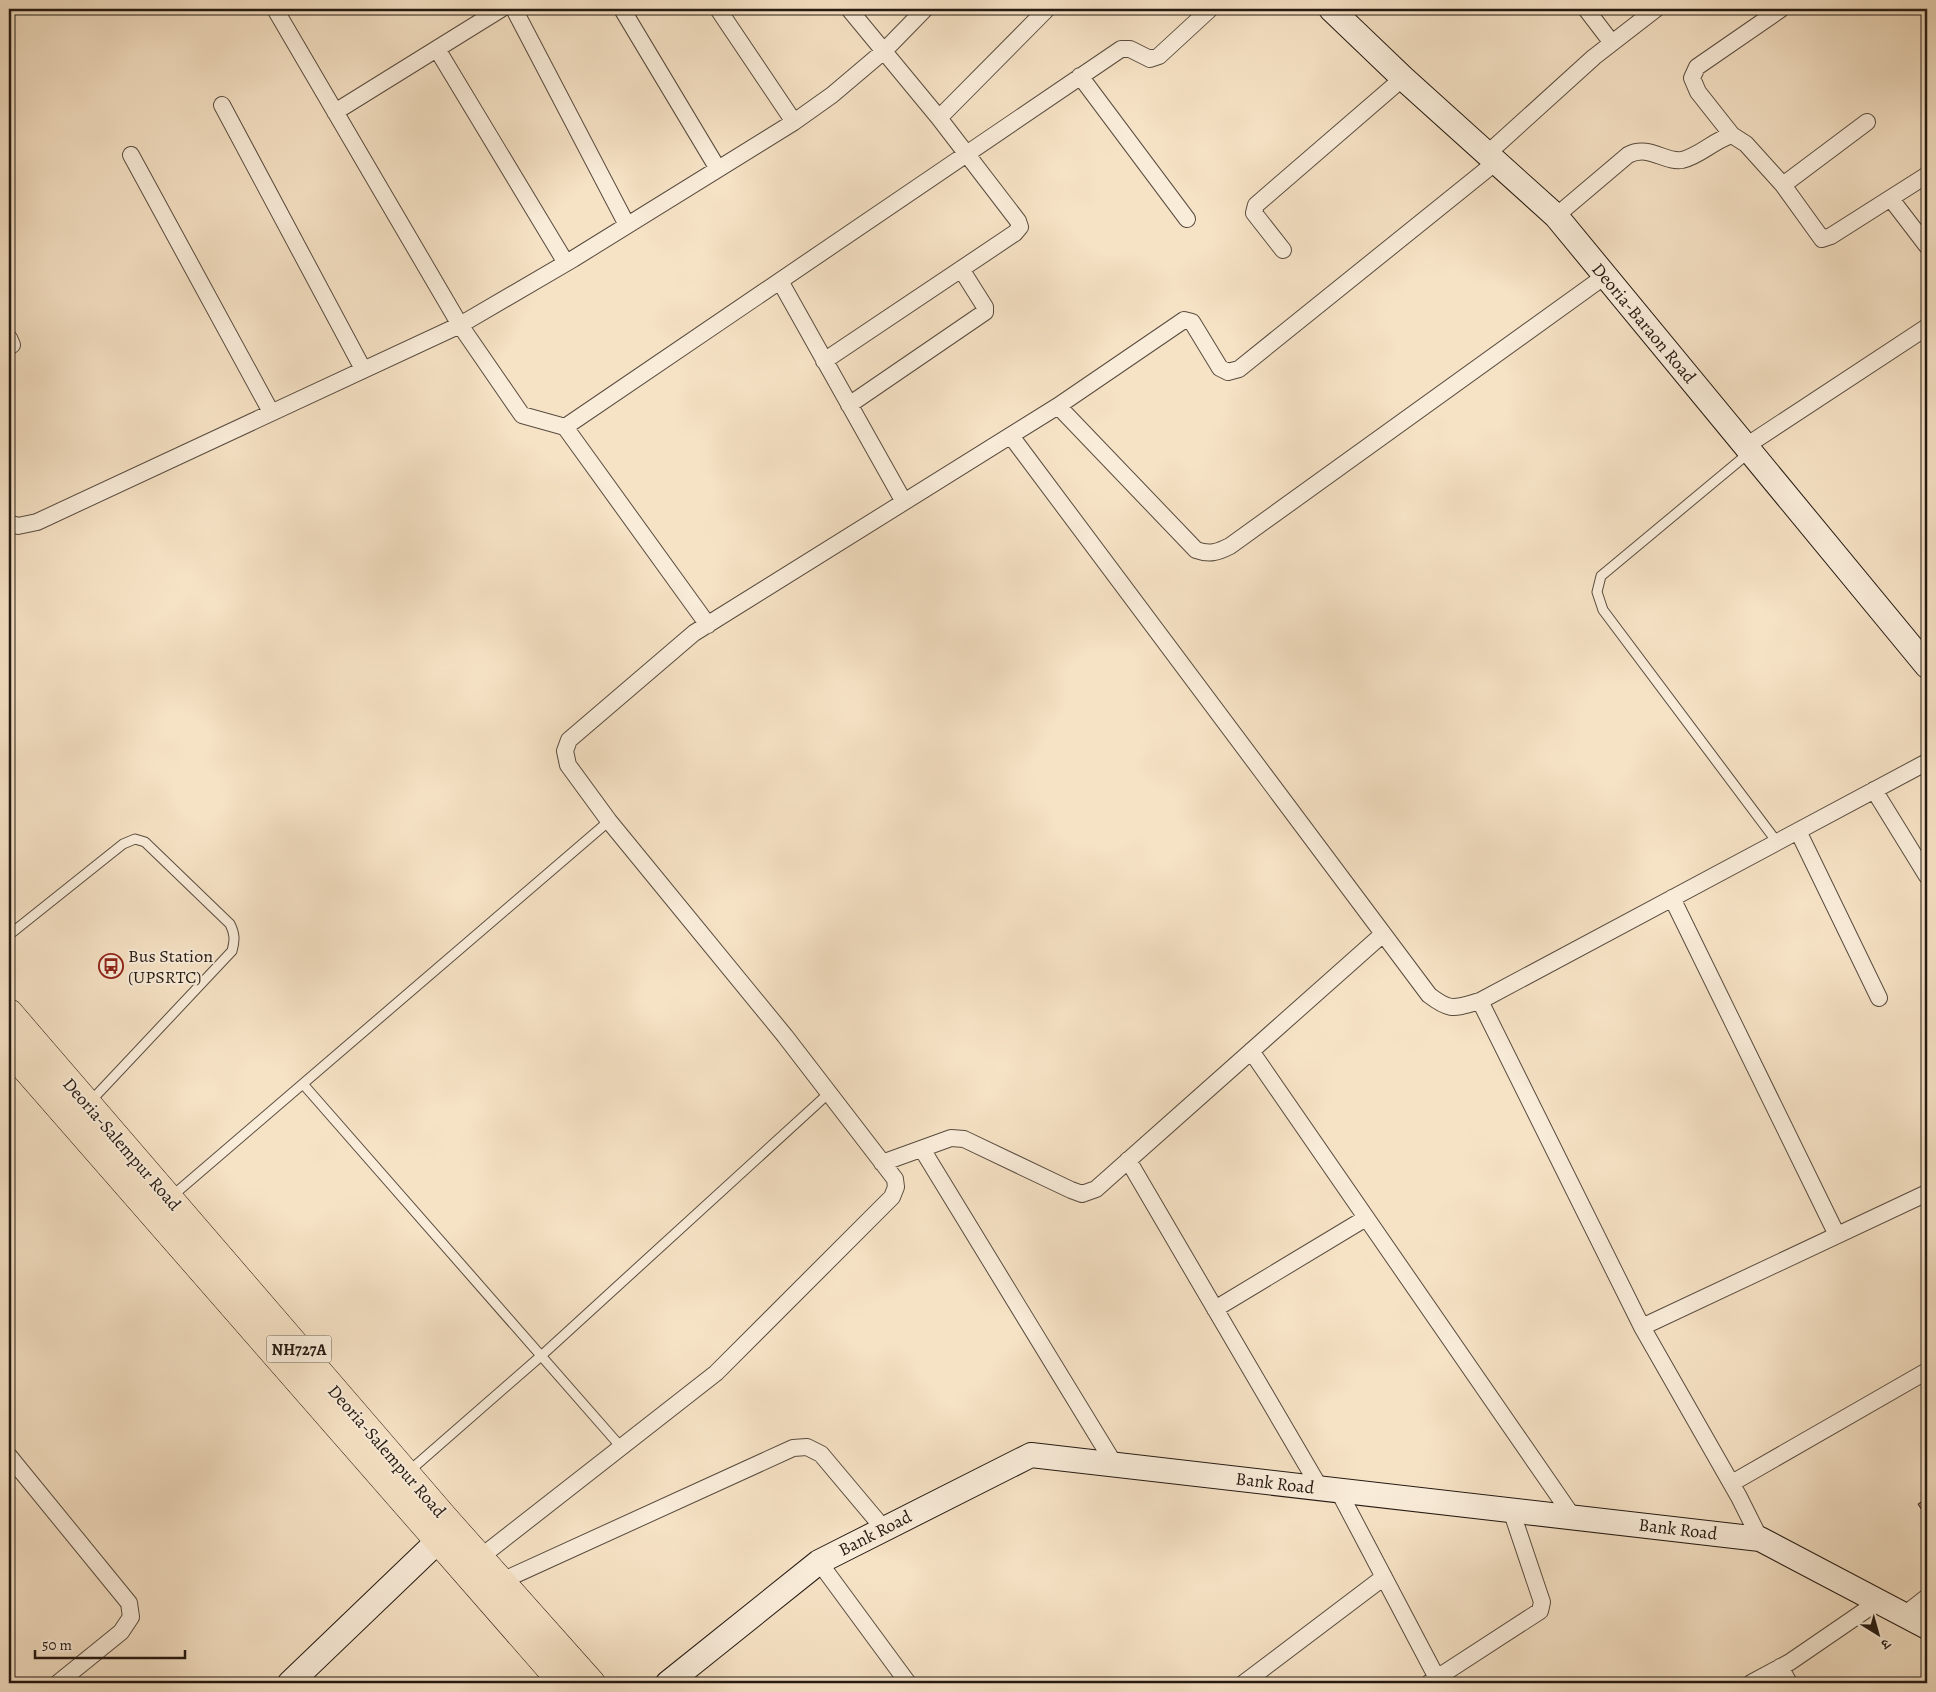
<svg xmlns="http://www.w3.org/2000/svg" width="1936" height="1692" font-family="Alegreya,'Noto Serif Devanagari',serif">
  <rect width="100%" height="100%" fill="#f6e2c5"/>
  <filter id="stains"><feTurbulence type="fractalNoise" baseFrequency=".004" numOctaves="4"/><feColorMatrix values="0 0 0 0 .2 0 0 0 0 .09 0 0 0 0 .02 0 0 0 .5 -.17"/></filter>
  <radialGradient id="worn" r=".72"><stop offset=".6" stop-color="#630" stop-opacity="0"/><stop offset="1" stop-color="#630" stop-opacity=".3"/></radialGradient>
  <!-- building -->
  <path fill="#d08c7f" stroke="#251a12" d="M1927,1491V1518L1918,1504L1925,1500L1921,1495Z"/>
  <g fill="none" stroke-linecap="round" stroke-linejoin="round">
    <defs>
      <path id="lane" d="M1750,452L1601,576L1597,592L1603,610L1777,842
        M9,935L123,844L135,839L145,842L230,924C235,934 235,940 232,951L89,1103
        M303,1084L621,1447
        M171,1197L609,821
        M407,1473L541,1356L829,1093"/>
      <path id="street" d="M275,9L460,325L522,415L565,427L708,625
        M514,9L627,225
        M622,9L718,169
        M718,9L794,122
        M1586,9L1612,43
        M437,49L566,263
        M1080,76L1187,219
        M222,105L363,369
        M335,112L501,9
        M939,118L1047,9
        M1732,135L1698,92L1692,78L1697,67L1781,9
        M1487,154L1594,57L1656,9
        M131,155L271,412
        M1783,185L1822,239L1831,236L1927,175
        M1891,199L1927,246
        M1556,216L1628,155C1649,144 1665,163 1682,160C1700,156 1714,140 1732,135L1746,144L1783,185L1867,122
        M1283,250L1254,213L1256,205L1403,78
        M780,281L904,502
        M9,338L12,345
        M824,361L1015,233L1020,227L1018,221L939,118L849,9
        M849,405L985,312V307L961,269
        M1058,406L1184,320L1192,322L1220,368L1228,372L1239,369L1496,162
        M565,427L1121,49H1130L1150,59L1159,56L1210,9
        M1011,436L1429,995C1451,1012 1454,1008 1480,1001
        M1746,446L1927,327
        M9,523L18,526L37,522L460,325L573,259L794,122L832,95L884,51L925,9
        M1874,790L1927,876
        M1798,831L1879,998
        M1672,898L1837,1235
        M1251,1051L1573,1517
        M922,1149L1115,1465
        M1128,1160L1320,1488
        M882,1163L951,1138L964,1139L1071,1190L1082,1194L1096,1189L1383,934
        M1215,1309L1366,1218
        M1642,1327L1480,1001L1927,762
        M9,1456L129,1603L131,1617L121,1632L58,1683
        M1732,1483L1927,1371
        M1338,1490L1437,1678
        M1760,1539L1739,1497L1642,1327L1927,1193
        M819,1562L908,1683
        M473,1563L716,1373L892,1197L896,1187L895,1179L785,1036L609,821L568,765L565,751L569,740L694,633L1058,406L1196,550C1210,555 1218,552 1230,546L1605,276
        M495,1584L793,1448L807,1447L821,1454L884,1529
        M1904,1615L1927,1597
        M1780,1667L1789,1683
        M1244,1683L1384,1577
        M1429,1683L1540,1611L1542,1602L1511,1510
        M1751,1683L1790,1662L1879,1601"/>
      <path id="secondary" d="M1331,9L1403,78L1556,216L1927,666
        M290,1683L438,1541
        M668,1683L819,1562L1031,1455L1760,1539L1927,1627"/>
      <path id="highway" d="M9,1013L444,1518L591,1683
        M9,1049L563,1683"/>
    </defs>
    <!-- lane casing -->
    <use href="#lane" stroke="#594c3f" stroke-width="11"/>
    <!-- street casing -->
    <use href="#street" stroke="#594c3f" stroke-width="18"/>
    <!-- secondary casing -->
    <use href="#secondary" stroke="#251a12" stroke-width="26"/>
    <!-- highway casing -->
    <use href="#highway" stroke="#251a12" stroke-width="29"/>
    <!-- lane -->
    <use href="#lane" stroke="#f9ecd9" stroke-width="9"/>
    <!-- street -->
    <use href="#street" stroke="#f9ecd9" stroke-width="16"/>
    <!-- secondary -->
    <use href="#secondary" stroke="#f9ecd9" stroke-width="24"/>
    <!-- highway -->
    <use href="#highway" stroke="#f6e2c5" stroke-width="28"/>
  </g>
  <!-- icons -->
  <defs>
    <symbol id="bus-ring" viewBox="-11 -11 22 22"><circle r="9.5" fill="#f9ecd9" stroke="#8f2418" stroke-width="1.5"/><path d="M-5-6H5V4H4V6H2V4H-2V6H-4V4H-5ZM-3.5-4V0h7V-4ZM-3.5 1.2v1.5H-2V1.2ZM2 1.2v1.5H3.5V1.2Z" fill="#8f2418"/></symbol>
  </defs>
  <g fill-rule="evenodd">
    <use href="#bus-ring" x="97" y="952" width="28" height="28"/>
  </g>
  <g text-anchor="middle" stroke-width="4" stroke-linejoin="round" paint-order="stroke">
    <!-- shield labels -->
    <rect fill="#f9ecd9" stroke="#65594e" stroke-width="1" x="266.5" y="1335.5" width="65" height="27" rx="4"/>
    <g font-size="16" font-weight="bold" fill="#251a12">
      <text x="299" y="1355">NH727A</text>
    </g>
    <!-- street labels -->
    <g font-size="18" fill="#251a12" stroke="#f9ecd9">
      <text transform="translate(1644 323) rotate(50)" y="6">Deoria-Baraon Road</text>
      <text transform="translate(122 1144) rotate(49)" y="6">Deoria-Salempur Road</text>
      <text transform="translate(387 1451) rotate(49)" y="6">Deoria-Salempur Road</text>
      <text transform="translate(1275 1483) rotate(7)" y="6">Bank Road</text>
      <text transform="translate(1678 1529) rotate(7)" y="6">Bank Road</text>
      <text transform="translate(875 1533) rotate(-27)" y="6">Bank Road</text>
    </g>
    <!-- poi labels -->
    <g font-size="18" fill="#251a12" stroke="#f9ecd9" text-anchor="start">
      <text x="128" y="962">Bus Station<tspan x="128" dy="21">(UPSRTC)</tspan></text>
    </g>
  </g>
  <!-- margin -->
  <rect width="1936" height="1692" fill="none" stroke="#f6e2c5" stroke-width="30"/>
  <rect x="10" y="10" width="1916" height="1672" fill="none" stroke="#251a12" stroke-width="2.5"/>
  <rect x="15" y="15" width="1906" height="1662" fill="none" stroke="#251a12"/>
  <!-- north arrow -->
  <g transform="translate(1878 1634) rotate(143)" stroke="#f9ecd9" stroke-width="4" paint-order="stroke">
  <path d="M0-4L9 19L0 12L-9 19Z" fill="#251a12"/>
  <text y="-8" font-size="14" font-weight="bold" text-anchor="middle" fill="#251a12">उ</text>
  </g>
  <!-- scale -->
  <path d="M35 1650v8h150v-8" fill="none" stroke="#251a12" stroke-width="2.5"/>
  <text x="42" y="1650" font-size="15" fill="#251a12" stroke="#f9ecd9" stroke-width="4" paint-order="stroke">50 m</text>
  <rect width="100%" height="100%" filter="url(#stains)"/>
  <rect width="100%" height="100%" fill="url(#worn)"/>
</svg>
